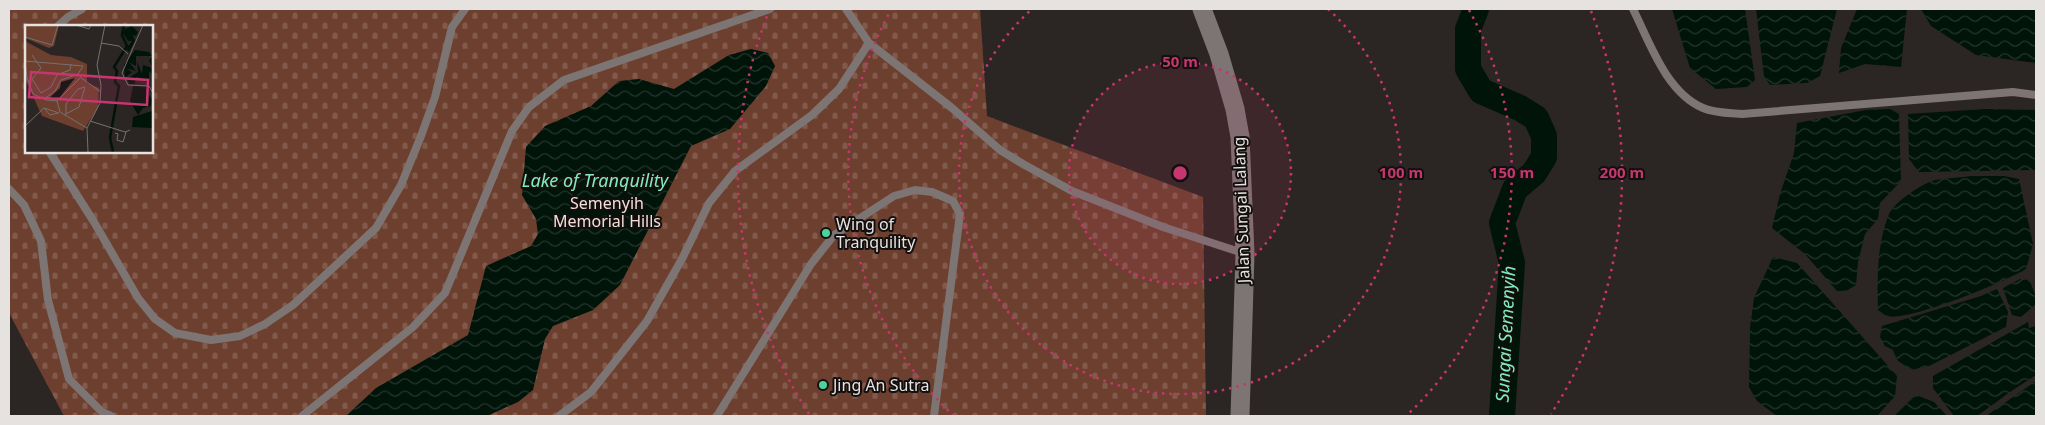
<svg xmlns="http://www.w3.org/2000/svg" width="2045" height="425" font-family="'Noto Sans',sans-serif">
  <defs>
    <pattern id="cemetery-stones" width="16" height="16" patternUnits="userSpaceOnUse" patternTransform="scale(1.25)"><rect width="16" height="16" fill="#6d3f2e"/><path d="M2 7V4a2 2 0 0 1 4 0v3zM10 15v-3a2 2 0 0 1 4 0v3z" fill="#825a4c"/></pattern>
    <pattern id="water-waves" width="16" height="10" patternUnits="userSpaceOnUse" patternTransform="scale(1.25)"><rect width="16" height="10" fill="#00140a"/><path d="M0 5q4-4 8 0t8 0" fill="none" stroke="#25362d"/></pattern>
  </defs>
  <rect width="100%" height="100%" fill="#2b2523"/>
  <!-- cemetery -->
  <path fill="url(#cemetery-stones)" fill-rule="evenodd" d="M9,9H980L987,116L1203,197L1206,416H64L9,313ZM26,26H151V151H26Z"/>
  <!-- water -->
  <path fill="url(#water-waves)" d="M1672,9H1745L1755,80L1747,87L1716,89L1690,68Z
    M1756,9H1837L1820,76L1807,83L1770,85L1764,76Z
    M1857,9H1907L1901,67L1865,64L1839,73L1841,48Z
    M1921,9H2036V63L1976,55L1931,26Z
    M751,49L768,53L775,66L766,86L730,129L691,146L620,285L593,310L553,326L545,339L533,390L518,402L487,416H346L376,388L468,335L486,266L531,246L538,234L536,219L522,195L526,147L545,126L591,106L619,81L639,79L674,89L729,55Z
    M1890,109L1899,114L1901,181L1880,203L1878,219L1865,234L1858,262L1856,285L1846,291H1837L1805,254L1772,228L1780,194L1794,153L1797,123L1866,110Z
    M1985,109L2036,110V170L1919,172L1909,159L1908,114Z
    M1970,176H2004L2019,179L2033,244L2026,269C2007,281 1908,322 1888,316C1885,316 1881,312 1878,310C1877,279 1877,243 1889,214C1894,202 1923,183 1935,180C1946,178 1959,178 1970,176Z
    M1773,257L1797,263L1897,376L1895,396L1877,416H1777L1757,401L1749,387L1750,328L1754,298Z
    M2020,279H2029L2036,297V304L2021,317L2012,315L2003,288Z
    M1997,289L2008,312L2006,327L1929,366L1911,370L1897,360L1893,350L1885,346L1880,337L1882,326L1981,296Z
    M2028,322L2029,328L2036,326V375L2010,392L1977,416H1954L1933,388V376Z
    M2036,381V416H1987L1990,413Z
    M1916,395L1934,402L1947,416H1894Z"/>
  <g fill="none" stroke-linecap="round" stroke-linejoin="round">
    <!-- river -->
    <path stroke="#00140a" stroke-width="26" d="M1476,9L1468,29V69L1481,91L1520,108L1536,118L1544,136V157L1534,173L1515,189L1502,223L1512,263L1502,416"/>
    <!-- service -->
    <path stroke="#7c7573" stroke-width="8" d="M846,9L869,43L952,108L1000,150L1023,164L1072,191L1163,227L1243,253
      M1633,9C1650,43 1666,92 1703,108C1714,113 1730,113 1742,114L2013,92L2036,95
      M58,26L68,17L82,9
      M49,151L94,222L138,298L155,319L175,333L211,340L240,336L265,324L293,305L376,228L401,185L421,136L435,97L452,27L465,9
      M9,189L24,205L41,241L48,300L69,379L102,412L111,416
      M302,416L413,327L445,293L512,131L529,107L564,80L770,9
      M559,416L591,392L647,321L683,257L709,203L735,171L812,115L839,89L869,43
      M717,416L811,264L834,235L894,196L915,190L932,192L953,201L960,214L934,416"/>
    <!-- tertiary -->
    <path stroke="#7c7573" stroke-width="19" d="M1202,9L1219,54L1235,109L1240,137L1245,254L1240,416"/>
  </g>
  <!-- distance rings -->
  <circle cx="1180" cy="173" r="111" fill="#c7366f" fill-opacity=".12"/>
  <g fill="none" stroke="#c7366f" stroke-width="2.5" stroke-dasharray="2.5 5">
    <circle cx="1180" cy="173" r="111"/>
    <path d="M1328 9A221 221 0 1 1 1032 9"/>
    <path d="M954 416A332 332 0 0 1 891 10M1469 10A332 332 0 0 1 1406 416"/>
    <path d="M809 414A442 442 0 0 1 769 11M1591 11A442 442 0 0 1 1551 414"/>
  </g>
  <!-- markers -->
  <g fill="#4bd49b" stroke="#120f0e" stroke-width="2">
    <circle cx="826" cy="233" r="5"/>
    <circle cx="823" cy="385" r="5"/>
  </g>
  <g text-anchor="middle" stroke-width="4" stroke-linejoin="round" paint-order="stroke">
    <!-- park labels -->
    <g font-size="16" fill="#f4dfd8" stroke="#120f0e">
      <text x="607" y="209">Semenyih<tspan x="607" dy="18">Memorial Hills</tspan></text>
    </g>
    <!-- street labels -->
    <g font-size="16" fill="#e6e2e0" stroke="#120f0e">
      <text transform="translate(1241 210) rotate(-92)" y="6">Jalan Sungai Lalang</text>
    </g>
    <!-- poi labels -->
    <g font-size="16" fill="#e6e2e0" stroke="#120f0e" text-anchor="start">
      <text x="836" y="230">Wing of<tspan x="836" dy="18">Tranquility</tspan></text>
      <text x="833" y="391">Jing An Sutra</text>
    </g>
    <!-- water labels -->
    <g font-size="18" font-style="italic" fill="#81ecbb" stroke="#120f0e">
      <text x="595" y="187">Lake of Tranquility</text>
      <text transform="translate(1506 334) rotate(-87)" y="6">Sungai Semenyih</text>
    </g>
  </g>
  <!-- overview -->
  <g transform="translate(25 25)">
    <rect width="128" height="128" fill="#2b2523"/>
    <path d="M0,0H34L29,21L24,23L0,13ZM0,16L26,30L46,32L62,39V58L74,63L73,83L58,106L17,91L0,54Z" fill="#6d3f2e"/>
    <path d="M107,1L113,7L111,11L108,10L110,16L104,27L101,24L107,16H103L98,8L100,4ZM110,25L124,27L127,31H111V41L104,37L111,46L100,43L107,47L100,53L99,40ZM127,32V49L124,46V58L116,55L111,59L117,53L111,52L110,59H104L102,54L113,47L112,36L117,49L118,40L127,43L124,35ZM50,53L35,72L23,74L35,63L36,57ZM108,61L122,62L125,64L121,65L123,80L124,70L127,75L126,81L118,83L113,90L105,76ZM127,86V103L107,102L108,92Z" fill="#00140a"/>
    <path fill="none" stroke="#00140a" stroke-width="2.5" d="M88,127L85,113L94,61L90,57L92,46L89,42L102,21L97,10L99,0"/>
    <path fill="none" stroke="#76716f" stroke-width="1" d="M51,0L64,4L66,0M118,0L97,48L103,60L124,61L128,68M0,12L27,20L33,0M76,18L94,21L103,29M7,30L16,43L7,54L16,68L26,62L32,50L45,45L46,39M0,36L58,41L53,49L36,55L30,66L19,74M0,36L2,53L8,69L21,75L32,76L55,53M55,52L76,67M32,76L35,87L62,103M19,83L25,90L33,88M19,83L34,88M39,90L54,82L60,62L53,64L41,79V89M65,96L100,107L105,105M0,101L19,83M90,108L93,109L92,115L98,117L101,107M63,127L62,103L75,78L76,60L72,40L80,0"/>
    <path fill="#c7366f" fill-opacity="0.15" stroke="#c7366f" stroke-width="2.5" d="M6,47L123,55L122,80L4,72Z"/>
    <rect width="128" height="128" fill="none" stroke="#e6e2e0" stroke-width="2.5"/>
  </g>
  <circle cx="1180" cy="173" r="8" fill="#c7366f" stroke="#120f0e" stroke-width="2.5"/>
  <g font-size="15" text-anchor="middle" font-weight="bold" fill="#c7366f" stroke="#120f0e" stroke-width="4" stroke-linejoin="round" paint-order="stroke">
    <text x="1180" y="67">50 m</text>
    <text x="1401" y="178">100 m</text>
    <text x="1512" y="178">150 m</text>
    <text x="1622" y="178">200 m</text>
  </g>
  <!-- border -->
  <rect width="2045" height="425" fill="none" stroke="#e6e2e0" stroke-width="20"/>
</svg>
